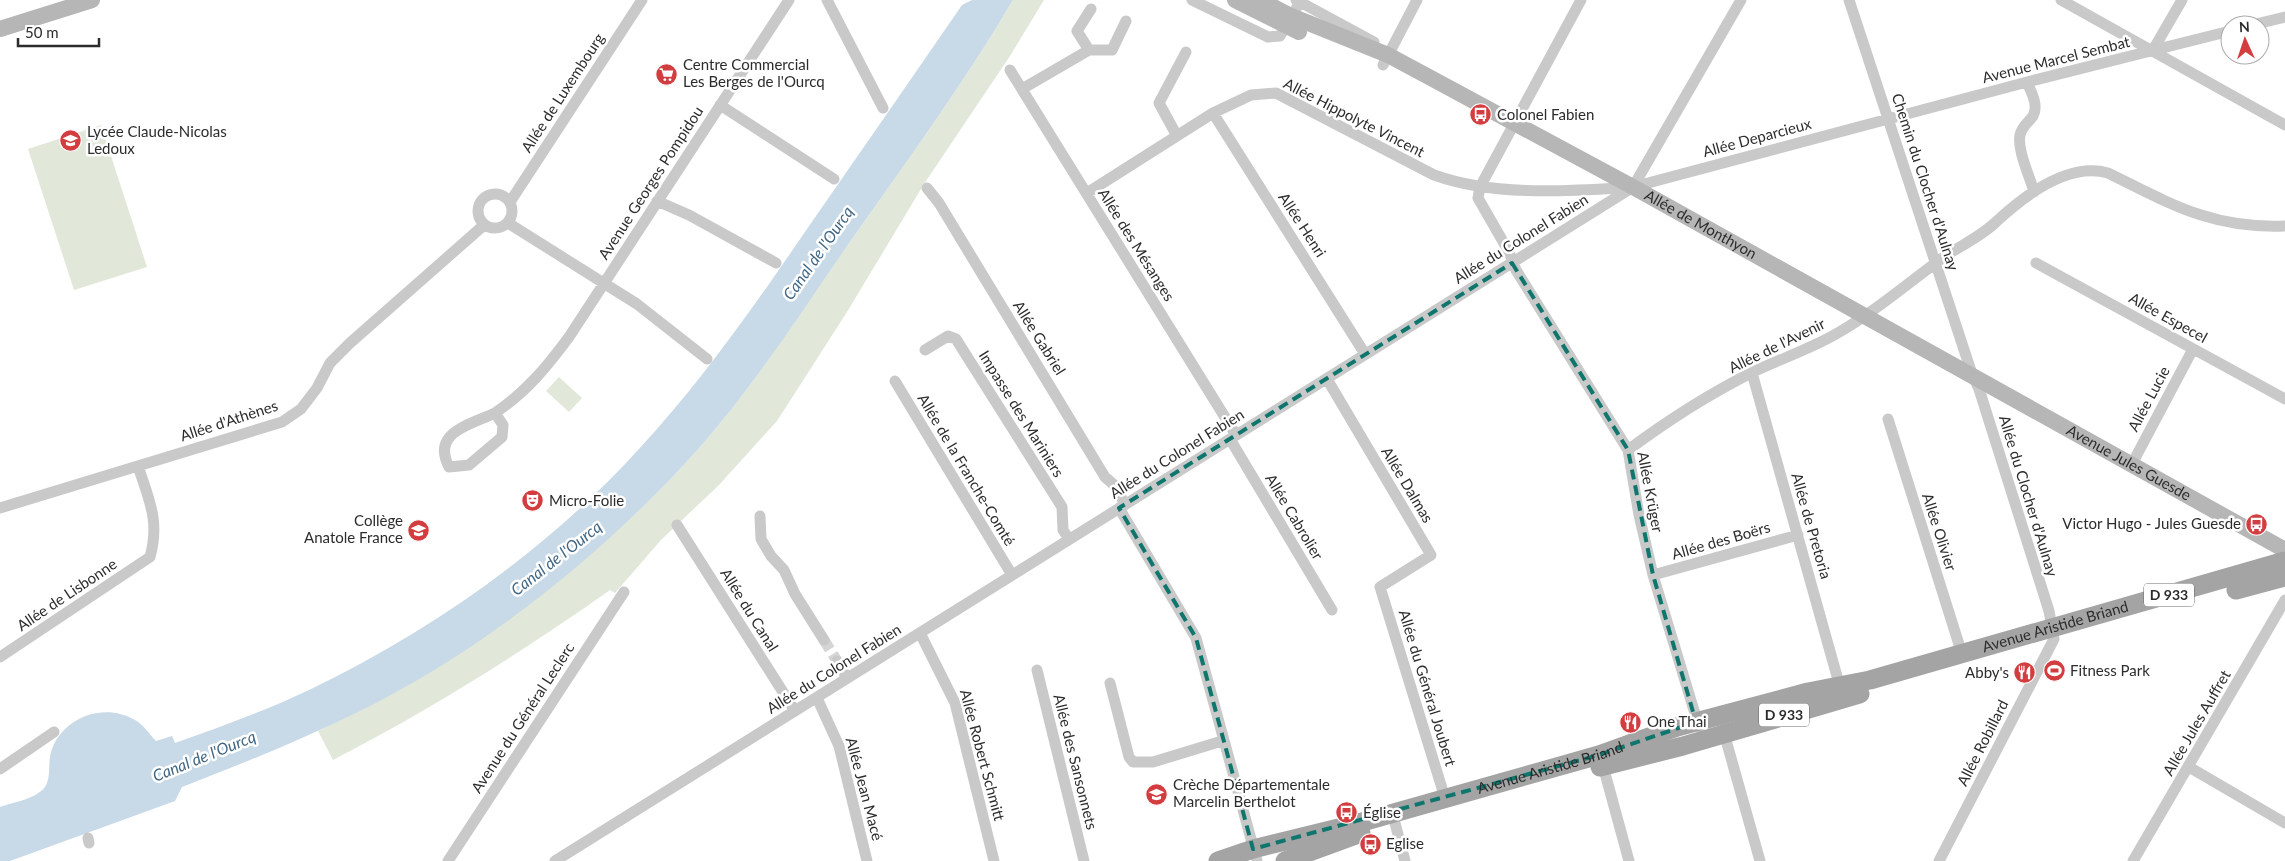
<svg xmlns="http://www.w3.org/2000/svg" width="2285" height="861" font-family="Lato,sans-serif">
  <rect width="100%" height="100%" fill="#fff"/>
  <!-- green -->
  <path fill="#e1e8da" d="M1013,0H1044L1010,56L924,184L847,312L777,421L719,485L661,540L615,593L610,590C521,653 430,710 333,760L318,731C453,667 575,579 679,470C745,401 797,317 852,239C907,161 964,83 1013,0Z
    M101,125L147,267L74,290L28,149Z
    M559,377L582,398L569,412L546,391Z"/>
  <!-- water -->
  <path fill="#c8d9e7" d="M972,0H1013C964,83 907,161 852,239C797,318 745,401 679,470C586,568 476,654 356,713C299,741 241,764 182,787L175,801L10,861H0V807C14,802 36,799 45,787C52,776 47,762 52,749C64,717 104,702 135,720C144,725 149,734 156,741L172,736L175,743C220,727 265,711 309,690C432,631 547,550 639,449C702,381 755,305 807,229C859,154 911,79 962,5Z"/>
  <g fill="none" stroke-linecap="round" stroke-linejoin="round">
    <!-- street-tunnel -->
    <path stroke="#d5d5d5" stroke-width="11" stroke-dasharray="11 5.5" stroke-linecap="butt" d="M824,640L837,661"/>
    <!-- street -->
    <path stroke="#c9c9c9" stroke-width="11" d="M827,0L883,108
      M1192,0L1268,37L1280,36L1300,2L1296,0
      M1581,0L1480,187L1478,198L1509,252L1516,270L1628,450L1639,515L1653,575L1699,727
      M1849,0L1972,374L1979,389L2049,611L2054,639L1939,861
      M2061,0L2285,125
      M1300,2L1374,42
      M1091,9L1077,31L1089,50H1112L1126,21
      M2252,25L2285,17
      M2153,50L2182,0
      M1383,65L1417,0
      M1010,70L1236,435
      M2027,82C2031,92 2039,105 2033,116C2028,123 2022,126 2020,135C2017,150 2030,177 2034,192
      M1022,89L1089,50
      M720,105L834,179
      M1213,113L1365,354
      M1177,136L1159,103L1186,52
      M927,188L939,203L1105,477L1113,484L1125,504
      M1087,193L1213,113L1251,95L1276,93L1434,175C1496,197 1568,191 1633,187L2027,82L2230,31
      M478 211a17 17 0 1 1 34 0a17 17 0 1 1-34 0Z
      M657,201L689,215L776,263
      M510,202L642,0
      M508,223L637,304L707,359
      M2036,263L2285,399
      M925,350L948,336L956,339L1062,507L1063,530L1069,539
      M1752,373L1840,687
      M1327,379L1431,555L1380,587L1445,798
      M895,381L1012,575
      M495,413C470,425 431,432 449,467L469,465L502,437L503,425L495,413C527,391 546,368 569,337L789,0
      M1888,419L1962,654
      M1230,439L1332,610
      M1628,450C1667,421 1709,394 1753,372C1780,359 1810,349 1836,334C1873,313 1907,284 1941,259C1959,246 1981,237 1997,221C2024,196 2068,162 2108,173C2171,204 2212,229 2285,226
      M2132,464L2193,349
      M0,508L282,422L301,409L317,388L330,363L350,343L484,225
      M1119,508L1196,638L1257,861
      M760,516L761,539L771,556L784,570L795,594L824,640
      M677,525L795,711
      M1653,575L1798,535
      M920,633L955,703L994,861
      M0,657L150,557C160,521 149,500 138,466
      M837,661L847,678
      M1037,670L1084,861
      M1110,683L1129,757L1133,762H1153L1222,741
      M817,698L839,746L867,861
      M1724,728V733L1760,861
      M1603,766L1629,861
      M2189,767L2285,823
      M0,769L54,732
      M1395,823L1405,861
      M88,838L89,843
      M448,861L624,592
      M555,861L1633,187L1741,0
      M2133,861L2285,600"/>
    <!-- secondary -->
    <g stroke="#b6b6b6" stroke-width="16">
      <path d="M1235,0L1299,32"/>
      <path id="s1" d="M1260,0L1291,16L1388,55L1429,77L1633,187L2285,550"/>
      <path d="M0,29L92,0"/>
    </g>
    <!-- primary -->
    <g stroke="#a4a4a4" stroke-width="19">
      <path d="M2236,590L2285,577"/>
      <path d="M1600,767L1683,746L1860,694"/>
      <path id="s2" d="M1218,861L1253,849L1355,824L1599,755L1677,727L1808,692L1870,680L2285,561"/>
      <path d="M1285,861L1361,833"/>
    </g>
  </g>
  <!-- marked area -->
  <path fill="none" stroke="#0f766e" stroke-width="4" stroke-dasharray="10 6" stroke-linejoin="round" d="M1512,263L1628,450L1653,575L1696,722L1599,755L1253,849L1196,638L1119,508Z"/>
  <!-- icons -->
  <defs>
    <symbol id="supermarket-disc" viewBox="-11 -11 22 22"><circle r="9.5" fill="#d43d3f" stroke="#fff"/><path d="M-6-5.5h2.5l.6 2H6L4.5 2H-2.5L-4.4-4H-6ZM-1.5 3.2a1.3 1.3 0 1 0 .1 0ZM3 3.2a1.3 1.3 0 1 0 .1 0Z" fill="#fff"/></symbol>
    <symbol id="bus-disc" viewBox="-11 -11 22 22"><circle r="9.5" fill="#d43d3f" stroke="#fff"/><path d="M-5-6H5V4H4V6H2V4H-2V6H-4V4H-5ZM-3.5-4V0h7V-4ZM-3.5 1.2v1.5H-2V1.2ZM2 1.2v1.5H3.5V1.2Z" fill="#fff"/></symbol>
    <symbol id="school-disc" viewBox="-11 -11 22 22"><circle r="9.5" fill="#d43d3f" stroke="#fff"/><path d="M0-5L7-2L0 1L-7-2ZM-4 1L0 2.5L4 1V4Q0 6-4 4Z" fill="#fff"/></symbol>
    <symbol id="theatre-disc" viewBox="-11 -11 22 22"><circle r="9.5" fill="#d43d3f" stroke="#fff"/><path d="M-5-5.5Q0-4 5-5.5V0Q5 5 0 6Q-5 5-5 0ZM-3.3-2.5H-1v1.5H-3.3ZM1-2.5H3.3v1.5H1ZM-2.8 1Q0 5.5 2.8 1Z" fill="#fff"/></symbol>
    <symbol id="stadium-disc" viewBox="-11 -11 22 22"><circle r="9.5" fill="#d43d3f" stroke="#fff"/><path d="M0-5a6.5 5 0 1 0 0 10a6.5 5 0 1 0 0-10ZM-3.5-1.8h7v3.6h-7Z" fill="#fff"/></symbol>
    <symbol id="restaurant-disc" viewBox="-11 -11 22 22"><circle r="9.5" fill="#d43d3f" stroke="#fff"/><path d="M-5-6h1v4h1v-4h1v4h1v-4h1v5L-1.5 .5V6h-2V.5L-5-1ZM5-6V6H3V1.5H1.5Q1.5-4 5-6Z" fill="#fff"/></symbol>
  </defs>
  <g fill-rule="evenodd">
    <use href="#supermarket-disc" x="654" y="62" width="25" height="25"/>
    <use href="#bus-disc" x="1468" y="102" width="25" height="25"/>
    <use href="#school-disc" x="58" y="128" width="25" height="25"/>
    <use href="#theatre-disc" x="520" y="488" width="25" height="25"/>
    <use href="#bus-disc" x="2244" y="512" width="25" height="25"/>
    <use href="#school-disc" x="406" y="518" width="25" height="25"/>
    <use href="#stadium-disc" x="2042" y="658" width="25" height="25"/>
    <use href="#restaurant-disc" x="2012" y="660" width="25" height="25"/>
    <use href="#restaurant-disc" x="1618" y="710" width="25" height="25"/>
    <use href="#school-disc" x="1144" y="782" width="25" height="25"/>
    <use href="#bus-disc" x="1334" y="800" width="25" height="25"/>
    <use href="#bus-disc" x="1358" y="832" width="25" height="25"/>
  </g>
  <g text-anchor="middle" stroke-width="5" stroke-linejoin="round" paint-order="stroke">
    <!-- shield labels -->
    <g fill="#fff" stroke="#6b6b6b" stroke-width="1">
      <rect x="2144" y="583.5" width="50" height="23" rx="4"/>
      <rect x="1759" y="703.5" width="50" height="23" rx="4"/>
    </g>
    <g font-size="14" font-weight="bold" fill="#2c2c2c">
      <text x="2169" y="600">D 933</text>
      <text x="1784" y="720">D 933</text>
    </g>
    <!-- street labels -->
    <g font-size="15" fill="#2c2c2c" stroke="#fff">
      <text transform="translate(2056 60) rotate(-14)" y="5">Avenue Marcel Sembat</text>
      <text transform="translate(563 93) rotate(-57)" y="5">Allée de Luxembourg</text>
      <text transform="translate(1354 118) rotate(27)" y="5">Allée Hippolyte Vincent</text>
      <text transform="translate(1757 138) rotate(-15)" y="5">Allée Deparcieux</text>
      <text transform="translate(1925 182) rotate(72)" y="5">Chemin du Clocher d'Aulnay</text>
      <text transform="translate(651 183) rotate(-57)" y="5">Avenue Georges Pompidou</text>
      <text transform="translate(1302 225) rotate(57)" y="5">Allée Henri</text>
      <text dy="5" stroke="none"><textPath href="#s1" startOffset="495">Allée de Monthyon</textPath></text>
      <text transform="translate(1521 239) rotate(-32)" y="5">Allée du Colonel Fabien</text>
      <text transform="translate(1136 245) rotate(58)" y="5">Allée des Mésanges</text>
      <text transform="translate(2168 318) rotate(29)" y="5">Allée Especel</text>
      <text transform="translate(1039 338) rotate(58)" y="5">Allée Gabriel</text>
      <text transform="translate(1777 346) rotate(-26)" y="5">Allée de l'Avenir</text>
      <text transform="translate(2149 399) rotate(-62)" y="5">Allée Lucie</text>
      <text transform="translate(1021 414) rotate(58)" y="5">Impasse des Mariniers</text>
      <text transform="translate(229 421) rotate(-18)" y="5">Allée d'Athènes</text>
      <text transform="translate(1177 454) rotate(-32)" y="5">Allée du Colonel Fabien</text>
      <text dy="5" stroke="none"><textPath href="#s1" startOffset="985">Avenue Jules Guesde</textPath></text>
      <text transform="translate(966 470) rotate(59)" y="5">Allée de la Franche-Comté</text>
      <text transform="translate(1407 485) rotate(59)" y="5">Allée Dalmas</text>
      <text transform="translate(1650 492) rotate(79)" y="5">Allée Krüger</text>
      <text transform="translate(2028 496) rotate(73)" y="5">Allée du Clocher d'Aulnay</text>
      <text transform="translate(1294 517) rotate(59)" y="5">Allée Cabrolier</text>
      <text transform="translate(1811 526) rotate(74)" y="5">Allée de Pretoria</text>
      <text transform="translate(1939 532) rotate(72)" y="5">Allée Olivier</text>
      <text transform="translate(1721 541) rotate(-16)" y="5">Allée des Boërs</text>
      <text transform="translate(67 595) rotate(-34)" y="5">Allée de Lisbonne</text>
      <text transform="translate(749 610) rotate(58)" y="5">Allée du Canal</text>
      <text dy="5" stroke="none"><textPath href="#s2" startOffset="870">Avenue Aristide Briand</textPath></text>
      <text transform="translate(834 669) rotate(-32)" y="5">Allée du Colonel Fabien</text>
      <text transform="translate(1427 688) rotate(73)" y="5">Allée du Général Joubert</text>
      <text transform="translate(523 718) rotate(-57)" y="5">Avenue du Général Leclerc</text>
      <text transform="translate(2197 723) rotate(-60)" y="5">Allée Jules Auffret</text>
      <text transform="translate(1983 743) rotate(-63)" y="5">Allée Robillard</text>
      <text transform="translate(982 755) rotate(75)" y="5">Allée Robert Schmitt</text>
      <text transform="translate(1075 762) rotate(76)" y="5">Allée des Sansonnets</text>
      <text dy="5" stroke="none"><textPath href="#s2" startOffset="345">Avenue Aristide Briand</textPath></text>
      <text transform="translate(864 789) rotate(75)" y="5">Allée Jean Macé</text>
    </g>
    <!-- poi labels -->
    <g font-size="15" fill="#2c2c2c" stroke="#fff" text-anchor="start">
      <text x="683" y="70">Centre Commercial<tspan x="683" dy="17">Les Berges de l'Ourcq</tspan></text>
      <text x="1497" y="120">Colonel Fabien</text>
      <text x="87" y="137">Lycée Claude-Nicolas<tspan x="87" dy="17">Ledoux</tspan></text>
      <text x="549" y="506">Micro-Folie</text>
      <text x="403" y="526" text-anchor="end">Collège<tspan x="403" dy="17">Anatole France</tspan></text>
      <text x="2241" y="529" text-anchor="end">Victor Hugo - Jules Guesde</text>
      <text x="2070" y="676">Fitness Park</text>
      <text x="2009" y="678" text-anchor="end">Abby's</text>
      <text x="1647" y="727">One Thai</text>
      <text x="1173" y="790">Crèche Départementale<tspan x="1173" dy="17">Marcelin Berthelot</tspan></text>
      <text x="1363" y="818">Église</text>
      <text x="1386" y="849">Eglise</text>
    </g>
    <!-- water labels -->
    <g font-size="16" font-style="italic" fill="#426785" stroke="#fff">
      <text transform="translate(818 253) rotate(-55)" y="6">Canal de l'Ourcq</text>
      <text transform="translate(556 558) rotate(-38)" y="6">Canal de l'Ourcq</text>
      <text transform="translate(204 756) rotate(-22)" y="6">Canal de l'Ourcq</text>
    </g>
  </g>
  <!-- north arrow -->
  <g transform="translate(2245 40) rotate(357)"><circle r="24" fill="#ffffff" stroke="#ababab"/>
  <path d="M0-4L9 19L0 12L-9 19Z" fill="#d43d3f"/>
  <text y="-8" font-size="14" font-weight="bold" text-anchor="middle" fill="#2c2c2c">N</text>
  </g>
  <!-- scale -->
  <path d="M18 38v8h81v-8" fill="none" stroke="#2c2c2c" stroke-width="2.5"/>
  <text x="25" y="38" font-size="15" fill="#2c2c2c" stroke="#ffffff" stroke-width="4" paint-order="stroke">50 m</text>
</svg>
